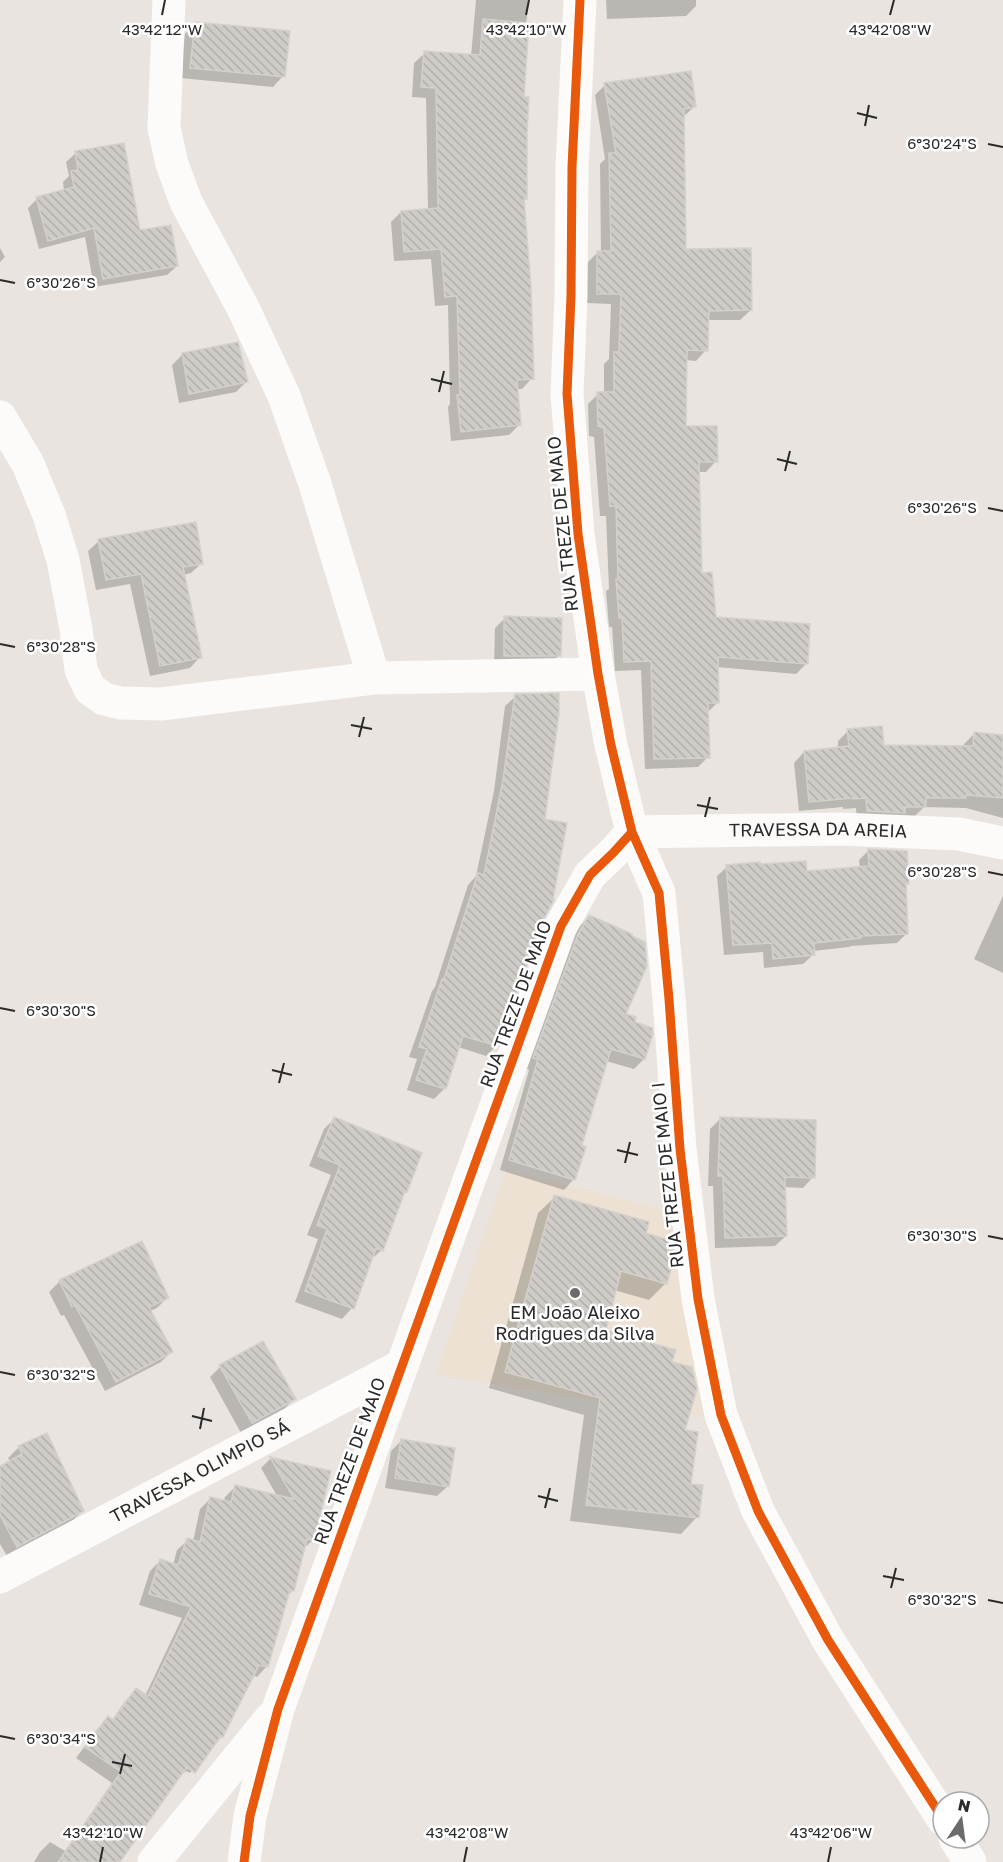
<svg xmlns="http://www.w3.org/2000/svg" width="1003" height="1862" font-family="'Golos Text',sans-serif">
  <defs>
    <pattern id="building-back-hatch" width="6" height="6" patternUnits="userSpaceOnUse" patternTransform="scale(1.5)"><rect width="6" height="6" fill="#cfccc8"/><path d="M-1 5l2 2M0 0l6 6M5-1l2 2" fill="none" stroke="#b2afac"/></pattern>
  </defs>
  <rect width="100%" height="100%" fill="#e9e4df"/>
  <!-- education -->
  <path fill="#ede1d3" d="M506,1170L669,1211L712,1418L435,1375Z"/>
  <!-- shadow -->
  <path fill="#0003" d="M476,0H529L526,24L523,99L526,199L522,202L532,378L522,389H516L519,425L509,435L451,441L448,407L450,404L448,305L435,306L431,259L394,261L391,222L401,212L428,210L426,98L412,97L414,63L425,53L471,56Z
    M606,0H696V6L686,16L607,19Z
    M195,23L283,76L273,87L180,78L185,34Z
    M605,85L694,107L683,117L684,250L751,310L740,320H707L706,350L696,361L685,360V428L716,461L706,472H698L701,575L715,618L807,663L796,674L717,667L718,702L707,713L708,757L698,767L645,769L641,670L615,671L612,627H609L606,591L609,589L606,516H600L594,437L589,436L588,404L598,394H604V364L609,359L611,304L587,303V263L597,253H601L600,164L605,159L595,95Z
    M76,153L138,232L177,266L167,275L94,287L85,237L39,249L28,208L37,199L64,191L63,182L69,176L66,162Z
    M0,248L5,257L0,262Z
    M182,355L246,382L236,392L179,403L172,365Z
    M99,541L202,563L191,573L183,575L200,657L190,668L150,676L130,584L96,590L88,551Z
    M505,618L559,655L549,666H494L495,628Z
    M516,696L543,820L542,919L496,1046L486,1056L458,1047L444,1089L434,1099L407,1090L417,1059L409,1057L432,991L435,987L468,885L476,876L494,791L505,706Z
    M848,731L882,746L964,747V744L974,734L1003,736V818L966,808L924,807L914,817L857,821L856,808L843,809V807L799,811L794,763L804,752L838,749V741Z
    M869,850L907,884L904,886L907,933L897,943L851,946L849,947L813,951V955L803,964L764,968L763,952L724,955L717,876L727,867L759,866L806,873L860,868L859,860Z
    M1003,896V973L974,959Z
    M589,917L624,1015L644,1059L634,1069L606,1061L580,1146L574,1179L564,1190L500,1170L529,1070L524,1068L568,946L579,927Z
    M334,1119L406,1191L403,1194L382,1250L370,1260L352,1308L342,1319L295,1302L318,1239L307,1235L331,1175L309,1166L324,1129Z
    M720,1119L813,1177L803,1188L784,1187L786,1236L775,1246L715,1248L713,1186H708L710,1129Z
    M555,1197L644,1234L666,1283L649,1300L614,1290L604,1331L671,1363L690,1485L697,1517L681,1534L570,1521L584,1415L489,1388L538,1213Z
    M60,1281L167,1298L157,1308L150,1311L172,1351L161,1362L105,1391L64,1315L61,1316L49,1292Z
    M220,1367L294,1399L284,1409L241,1433L210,1377Z
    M402,1440L448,1486L437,1496L385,1488L391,1451Z
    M19,1447L83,1511L72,1521L7,1556L0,1544V1468L11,1462L8,1458Z
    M271,1458L329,1472L313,1540L303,1549L293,1590L286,1597L267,1666L257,1677L252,1675L222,1736L190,1773L186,1771L178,1778L119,1862H34L40,1852L50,1842L65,1851L112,1783L76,1758L98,1728L108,1718L112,1720L126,1700L137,1690L145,1696L182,1618L139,1605L150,1571L160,1561L173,1565L177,1550L188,1540L193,1542L200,1509L210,1499L224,1502L225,1497L235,1487L277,1496L261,1468Z"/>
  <!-- building -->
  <path fill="url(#building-back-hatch)" stroke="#d4d0cb" stroke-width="1.5" d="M483,19L529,23L524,97H529L527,132V199H524L531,287L534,379L517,380L521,425L461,432L457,395H460L457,296L445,297L441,249L404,252L401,211L438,208L436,88L421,87L424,51L480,55Z
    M195,22L290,31L285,77L190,68Z
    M691,71L696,107L684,109L686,249L751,248L752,310L709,311L708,351L687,350L686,426H717L718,462H699L702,573L712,572L716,617L810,624L808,664L718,657L719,703H708L710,758L654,759L651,661L624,662L622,617L619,618L616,579H618L616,506H610L604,428L598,426L597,392H614V352H619L621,294H597V251H611L609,153H616L604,83Z
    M124,143L140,230L171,225L178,266L103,279L94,228L48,241L36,197L74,187L71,171L78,170L75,151Z
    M238,342L248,382L189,394L182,353Z
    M196,522L203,564L183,567L202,658L160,666L141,574L106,580L98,539Z
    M504,616L562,618L561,656H504Z
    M559,693V713L545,819L567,823L553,899L554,900L543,920L498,1046L463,1036L446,1089L416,1080L427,1049L419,1047L442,979H444L478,873L484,875L503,780L515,694Z
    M882,726L884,745L973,746L974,732L1003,735V798L966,795V798H926V807H905V813L867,811L866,798L853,799V798L809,802L804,751L849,746L847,729Z
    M868,849L907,851L909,884H906L908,934L861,936V938L814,943L815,955L773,959L772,943L733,945L726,865L760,862L761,864L806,861L807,871L869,866Z
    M589,915L632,934V936L645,942L647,966L626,1014L636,1017L635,1022L652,1028L653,1034L645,1059L611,1049L582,1145L586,1147L575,1180L509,1160L538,1059L533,1058L578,934Z
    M334,1117L422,1153L407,1192L405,1191L383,1251L376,1248L354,1309L305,1291L327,1229L317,1225L340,1165L318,1156Z
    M720,1117L816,1120L815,1178L785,1177L787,1236L725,1238L723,1176H718Z
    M554,1195L649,1222L646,1233L672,1241L674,1258L667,1284L621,1271L606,1330L676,1350L672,1362L692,1367L697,1389L685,1430L698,1432L691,1484L703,1485L699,1518L586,1505L600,1398L505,1372Z
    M142,1241L169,1298L149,1307L173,1352L116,1382L75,1305L72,1307L59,1280Z
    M263,1341L296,1399L252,1423L219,1365Z
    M47,1433L84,1511L17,1547L0,1515V1466L22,1454L18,1446Z
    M401,1439L455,1448L449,1487L395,1478Z
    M270,1457L331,1471L314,1541L307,1539L294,1591L290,1590L268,1667L259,1665L223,1737L221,1736L195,1773L187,1767L120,1862H58L121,1772L85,1747L108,1716L113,1720L136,1688L148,1696L191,1607L149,1594L160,1559L178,1565L187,1538L200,1542L210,1497L231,1502L235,1485L294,1499Z"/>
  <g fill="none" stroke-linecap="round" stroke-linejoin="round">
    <!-- minor -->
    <g stroke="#fcfbfa" stroke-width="33">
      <path d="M169,0L164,128L172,164L186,202L244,310L284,396L315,484L374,678"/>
      <path d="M580,0L572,167L571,296L567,394L578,534L598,674L611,745L632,832L659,893L669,999L680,1149L698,1299L721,1415L758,1511L828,1640L943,1819"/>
      <path d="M0,417L28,464L49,515L63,560L76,629L81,670L90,689L104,699L121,703L161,704L374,678L598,674"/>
      <path id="s1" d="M632,832L841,829L959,834L1003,843"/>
      <path id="s2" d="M0,1577L401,1366"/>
      <path d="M955,1838L970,1862"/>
      <path d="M154,1862L271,1718"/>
      <path d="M244,1862L250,1816L278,1709L561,926L590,875L613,853L632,832"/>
    </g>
    <defs>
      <path id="cycleway" d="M580,0L572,167L571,296L567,394L578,534L598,674L611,745L632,832L659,893L669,999L680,1149L698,1299L721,1415L758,1511L828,1640L943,1819
        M244,1862L250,1816L278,1709L561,926L590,875L613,853L632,832"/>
    </defs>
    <!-- cycleway casing -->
    <use href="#cycleway" stroke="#fff" stroke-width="13"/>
    <!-- cycleway -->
    <use href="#cycleway" stroke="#e8590c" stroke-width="9"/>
  </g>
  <!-- ticks -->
  <path fill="none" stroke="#2a2a2a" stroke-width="2" d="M162,15L165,0M526,15L529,0M890,15L894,0M857,113L877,118M865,126L869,105M988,144L1003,147M0,280L15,283M431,379L452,384M439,392L444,371M777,459L797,464M785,471L790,451M988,508L1003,511M0,644L15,647M351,725L372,729M359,737L364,717M697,805L718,809M705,817L710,797M988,872L1003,875M0,1008L15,1011M272,1070L292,1075M279,1083L284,1063M617,1150L638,1155M625,1163L630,1142M988,1236L1003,1239M0,1372L15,1375M192,1416L212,1421M200,1429L204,1408M538,1496L558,1501M545,1508L550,1488M883,1576L904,1580M891,1588L896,1568M988,1600L1003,1603M0,1736L15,1739M112,1762L132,1766M120,1774L125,1754M100,1862L103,1847M464,1862L467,1847M828,1862L831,1847"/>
  <!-- markers -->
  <circle fill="#6d6b69" stroke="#fff" stroke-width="2" cx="575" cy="1293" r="6"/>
  <g text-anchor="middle" stroke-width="5" stroke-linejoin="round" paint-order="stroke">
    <!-- street labels -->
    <g font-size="18" fill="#2a2a2a" stroke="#fff">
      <text transform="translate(563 524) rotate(-96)" y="6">RUA TREZE DE MAIO</text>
      <text dy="6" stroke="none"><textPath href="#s1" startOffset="186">TRAVESSA DA AREIA</textPath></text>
      <text transform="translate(516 1004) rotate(-70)" y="6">RUA TREZE DE MAIO</text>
      <text transform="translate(668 1175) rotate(-96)" y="6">RUA TREZE DE MAIO I</text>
      <text transform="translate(350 1461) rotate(-70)" y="6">RUA TREZE DE MAIO</text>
      <text dy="6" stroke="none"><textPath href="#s2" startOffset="226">TRAVESSA OLIMPIO SÁ</textPath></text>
    </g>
    <!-- poi labels -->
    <g font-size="18" fill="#2a2a2a" stroke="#fff">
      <text x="575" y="1319">EM João Aleixo<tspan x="575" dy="21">Rodrigues da Silva</tspan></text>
    </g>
  </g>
  <g font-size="15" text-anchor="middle" fill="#2a2a2a" stroke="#fff" stroke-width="5" stroke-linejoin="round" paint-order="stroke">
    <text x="162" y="35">43°42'12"W</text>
    <text x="526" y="35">43°42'10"W</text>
    <text x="890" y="35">43°42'08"W</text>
    <text x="942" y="149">6°30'24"S</text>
    <text x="61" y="288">6°30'26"S</text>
    <text x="942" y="513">6°30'26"S</text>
    <text x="61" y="652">6°30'28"S</text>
    <text x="942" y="877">6°30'28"S</text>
    <text x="61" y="1016">6°30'30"S</text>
    <text x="942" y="1241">6°30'30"S</text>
    <text x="61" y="1380">6°30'32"S</text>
    <text x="942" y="1605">6°30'32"S</text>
    <text x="61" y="1744">6°30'34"S</text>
    <text x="103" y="1838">43°42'10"W</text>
    <text x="467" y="1838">43°42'08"W</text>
    <text x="831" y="1838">43°42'06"W</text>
  </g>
  <!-- north arrow -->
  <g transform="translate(961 1820) rotate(13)"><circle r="28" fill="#ffffff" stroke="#aaaaaa" stroke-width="1.5"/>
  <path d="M0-4.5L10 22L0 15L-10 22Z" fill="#6d6b69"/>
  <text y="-9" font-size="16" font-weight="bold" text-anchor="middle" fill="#2a2a2a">N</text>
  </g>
</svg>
